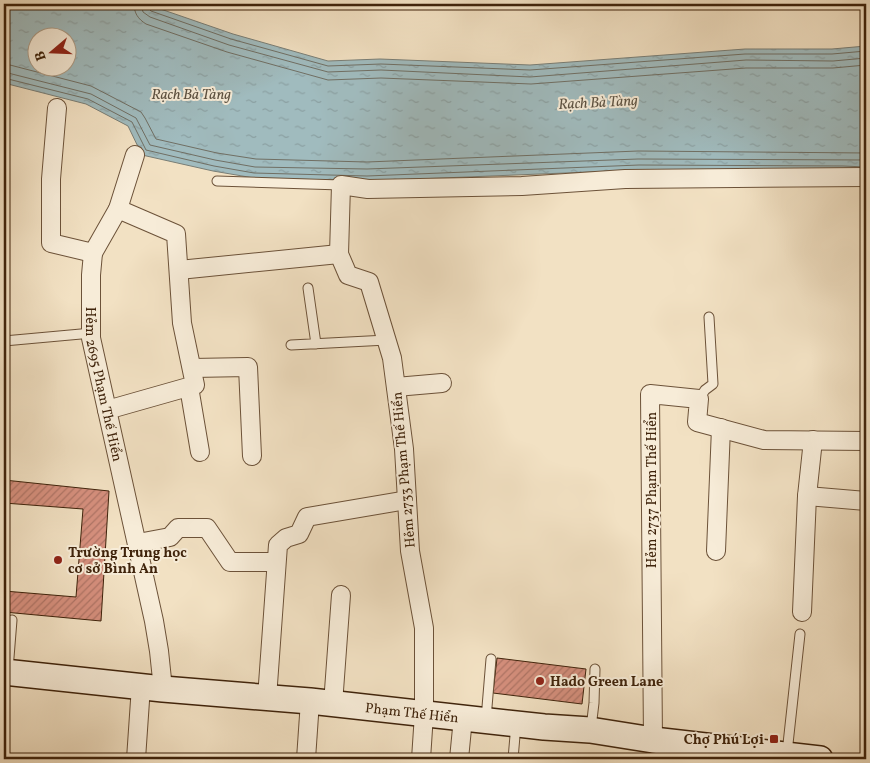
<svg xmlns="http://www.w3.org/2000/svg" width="870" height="763" font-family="Vollkorn,serif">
  <defs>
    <pattern id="water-ripples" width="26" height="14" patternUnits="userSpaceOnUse" patternTransform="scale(1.25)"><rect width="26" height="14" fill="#a0bbbe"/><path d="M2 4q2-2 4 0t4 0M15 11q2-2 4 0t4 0" fill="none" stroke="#8ba0a2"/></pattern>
    <pattern id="building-hatch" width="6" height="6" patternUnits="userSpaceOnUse" patternTransform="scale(1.25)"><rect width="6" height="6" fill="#d58f7d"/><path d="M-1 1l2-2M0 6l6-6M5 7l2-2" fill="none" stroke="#ae7465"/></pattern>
  </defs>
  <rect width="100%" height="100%" fill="#f2e1c3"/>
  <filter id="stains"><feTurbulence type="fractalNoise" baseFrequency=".004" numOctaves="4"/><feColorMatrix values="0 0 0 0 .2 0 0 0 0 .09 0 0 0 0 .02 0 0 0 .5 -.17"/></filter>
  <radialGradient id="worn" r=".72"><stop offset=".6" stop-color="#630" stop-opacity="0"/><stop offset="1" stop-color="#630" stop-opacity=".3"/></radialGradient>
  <!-- water -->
  <path fill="url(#water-ripples)" stroke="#797e76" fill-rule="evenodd" d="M4,4H146L233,34L328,61L380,59L530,65L745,49H832L866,46V172L639,170L367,181L254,178L213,171L142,155L128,126L86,104L4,83ZM38,38H68V68H38Z"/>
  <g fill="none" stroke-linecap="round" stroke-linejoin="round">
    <!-- shore -->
    <path stroke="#706f64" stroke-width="1" d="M134,4C134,13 138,19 146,24L227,52L328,80L381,78L531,84L746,68H833L866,65
      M141,4L143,12L150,17L229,45L328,72L381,70L530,77L746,60L833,61L866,58
      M148,4V8L151,11L231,39L328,66L381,64L530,70L745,54H832L866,51
      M4,64L10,65L91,86L141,112L145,118L156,139L217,153L256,159L367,162L638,151L866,153
      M4,72L91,94L136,118L150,145L215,160L255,167L367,169L638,159L866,160
      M4,78L88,99L132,122L146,150L214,166L254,173L367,176L639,165L843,166L866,167"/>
  </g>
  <!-- building -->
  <path fill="url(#building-hatch)" stroke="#3f230b" d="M4,480L109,491L101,621L4,612V591L76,597L83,509L4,503Z
    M497,658L586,669L582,704L493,693Z"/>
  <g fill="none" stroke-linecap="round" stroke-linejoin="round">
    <defs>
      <path id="service" d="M217,181L341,185
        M308,288L316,344
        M4,341L92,333
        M291,345L387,340
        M699,399L705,390L713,384L709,317
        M8,670L12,620
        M486,719L491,659
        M591,728L594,703L595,669
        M787,753L800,634
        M513,759L516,724"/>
      <g id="minor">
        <path id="s1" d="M57,108L51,179V243L93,253L91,275V338L154,621L159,651L163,689"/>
        <path d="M93,253L118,209L135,155"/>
        <path d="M179,270L339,254"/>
        <path d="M192,368L248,367L252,456"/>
        <path d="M189,387L200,452"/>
        <path d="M396,387L442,383"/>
        <path d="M107,410L195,385L182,323L176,234L118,209"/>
        <path d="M807,496L866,501"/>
        <path d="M138,543L170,537L178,528H207L230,562H276"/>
        <path d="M716,551L721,428"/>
        <path d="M802,612L807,496L813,440"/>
        <path d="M267,698L278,545L286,538L299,534L307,517L407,500"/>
        <path d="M333,704L341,595"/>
        <path d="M653,740L650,394L699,399L697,422L764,440L866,441"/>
        <path d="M136,759L141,686"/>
        <path d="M306,759L310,701"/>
        <path d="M421,759L424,714V628L410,551L404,449L392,358L369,282L348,275L339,254L341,185L368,189L522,186L625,179L866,177"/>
        <path d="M459,759L463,718"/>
      </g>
      <g id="secondary">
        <path id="s2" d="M4,672L163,689L310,701L544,727L590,730L653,740L820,759"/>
      </g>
    </defs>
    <!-- service casing -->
    <use href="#service" stroke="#6c5239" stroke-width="11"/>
    <!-- minor casing -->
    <use href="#minor" stroke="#6c5239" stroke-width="20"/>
    <!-- secondary casing -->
    <use href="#secondary" stroke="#3f230b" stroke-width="28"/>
    <!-- service -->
    <use href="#service" stroke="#f7ecd8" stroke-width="9"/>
    <!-- minor -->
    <use href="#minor" stroke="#f7ecd8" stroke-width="18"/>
    <!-- secondary -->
    <use href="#secondary" stroke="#f7ecd8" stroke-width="25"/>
  </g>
  <!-- markers -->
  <g fill="#8f2418" stroke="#f7ecd8" stroke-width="2">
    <circle cx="58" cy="560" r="5"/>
    <circle cx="540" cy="681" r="5"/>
    <rect x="769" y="734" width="10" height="10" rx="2.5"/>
  </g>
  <g text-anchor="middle" stroke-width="4" stroke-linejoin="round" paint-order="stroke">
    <!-- street labels -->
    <g font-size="14" fill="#3f230b" stroke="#f7ecd8">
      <text dy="5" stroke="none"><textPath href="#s1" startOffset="311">Hẻm 2695 Phạm Thế Hiển</textPath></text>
      <text transform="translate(403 470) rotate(-95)" y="5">Hẻm 2733 Phạm Thế Hiển</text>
      <text transform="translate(651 490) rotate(-90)" y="5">Hẻm 2737 Phạm Thế Hiển</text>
      <text dy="5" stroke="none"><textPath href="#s2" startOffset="410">Phạm Thế Hiển</textPath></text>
    </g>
    <!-- poi labels -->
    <g font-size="14" font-weight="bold" fill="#3f230b" stroke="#f7ecd8" text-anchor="start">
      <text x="68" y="557">Trường Trung học<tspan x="68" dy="16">cơ sở Bình An</tspan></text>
      <text x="550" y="686">Hado Green Lane</text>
      <text x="764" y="744" text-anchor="end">Chợ Phú Lợi</text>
    </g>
    <!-- water labels -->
    <g font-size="15" font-style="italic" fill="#5c5141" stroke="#f7ecd8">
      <text x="191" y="99">Rạch Bà Tàng</text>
      <text transform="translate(598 102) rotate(-3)" y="5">Rạch Bà Tàng</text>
    </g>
  </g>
  <!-- margin -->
  <rect width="870" height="763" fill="none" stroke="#f2e1c3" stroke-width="20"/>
  <rect x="5" y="5" width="860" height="753" fill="none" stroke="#3f230b" stroke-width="2.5"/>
  <rect x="10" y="10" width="850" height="743" fill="none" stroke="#3f230b"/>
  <!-- north arrow -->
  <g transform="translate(52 52) rotate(251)"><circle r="24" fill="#f7ecd8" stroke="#ad9c86"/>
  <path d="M0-4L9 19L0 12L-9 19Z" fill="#8f2418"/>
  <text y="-8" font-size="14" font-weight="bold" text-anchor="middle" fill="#3f230b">B</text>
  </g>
  <rect width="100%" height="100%" filter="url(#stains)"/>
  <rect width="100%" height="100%" fill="url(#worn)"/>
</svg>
